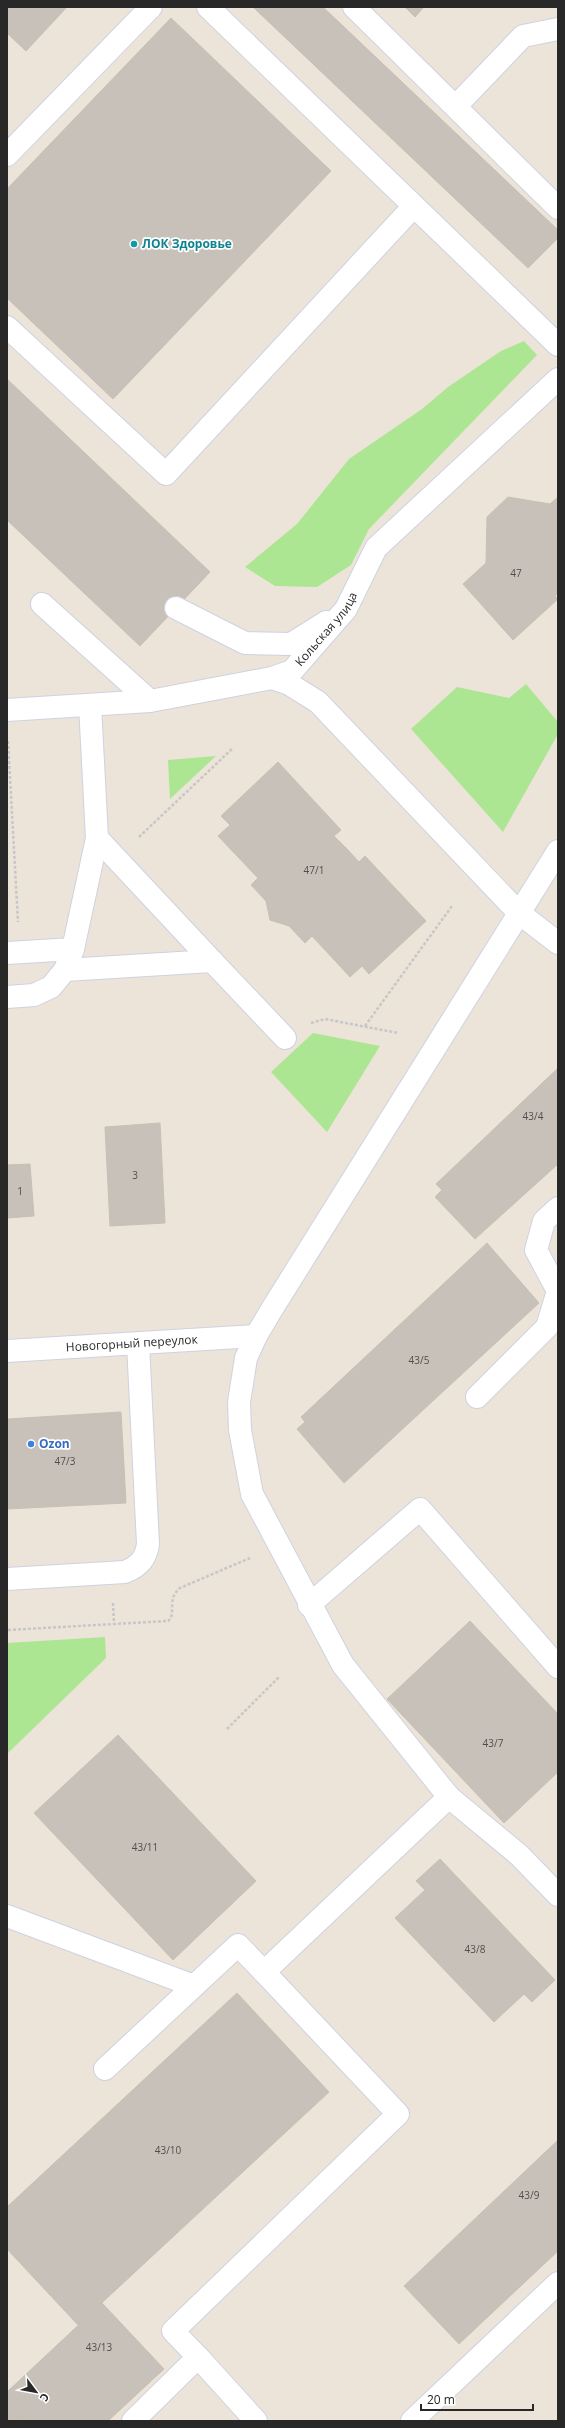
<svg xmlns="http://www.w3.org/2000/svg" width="565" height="2428" font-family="'Open Sans',sans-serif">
  <rect width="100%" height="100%" fill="#ece4d9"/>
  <!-- green -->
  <path fill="#ace692" d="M524,341L537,355L369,529L351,565L317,587L275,586L245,567L297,524L349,459L422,409L448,387L501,351Z
    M526,684L558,722V734L503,832L411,729L457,687L509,698Z
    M216,756L170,799L168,760Z
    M313,1033L380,1046L327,1132L271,1072Z
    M105,1637L106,1658L7,1754V1643Z"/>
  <!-- building -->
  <path fill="#c7c1b9" stroke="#c7c0b3" d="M7,7H67L26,51L7,33Z
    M253,7H323L558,230V238L528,268Z
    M405,7H424L415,17Z
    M171,18L331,171L113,399L7,298V189Z
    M7,379L210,572L140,646L7,520Z
    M508,497L550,504L558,497V593L555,596L558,599L513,640L463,584L486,563L487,517Z
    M278,762L341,830L334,836L347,849L359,862L365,856L426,921L369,974L362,966L350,977L312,936L305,943L289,926L270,920L266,901L251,885L258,878L218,836L230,825L221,816Z
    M558,1068V1164L475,1239L435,1197L442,1190L436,1184Z
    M160,1123L165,1223L110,1226L105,1127Z
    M30,1164L34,1216L7,1218V1165Z
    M487,1243L539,1303L344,1483L297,1429L305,1422L301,1417Z
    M121,1412L126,1503L7,1509V1419Z
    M470,1621L558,1714V1772L504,1823L387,1699Z
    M118,1735L256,1881L173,1960L34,1813Z
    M440,1859L555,1980L532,2002L524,1994L494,2022L395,1918L425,1890L416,1881Z
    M237,1993L329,2092L78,2325L7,2249V2207Z
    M558,2140V2251L459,2344L404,2286Z
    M102,2303L164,2369L108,2421H22L7,2405V2392Z
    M7,2405L22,2421H7Z"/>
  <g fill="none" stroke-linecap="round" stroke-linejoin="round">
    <defs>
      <g id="minor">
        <path d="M208,7L558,345"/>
        <path d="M354,7L558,208"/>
        <path d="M456,106L523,36L558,29"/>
        <path d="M7,155L151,7"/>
        <path d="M7,327L166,474L414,206"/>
        <path d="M42,604L150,701"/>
        <path d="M176,608L245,643L291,644L326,622"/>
        <path d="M272,678L289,684L318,702L519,913L558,943"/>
        <path id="s1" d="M7,710L150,701L272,678L292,671L346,609L376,548L558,379"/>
        <path d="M97,838L212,961"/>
        <path d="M7,953L73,949"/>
        <path d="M65,970L212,961L285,1038"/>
        <path d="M7,997L34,995L51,987L65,970L73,949L97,838L90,705"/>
        <path id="s2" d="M7,1351L256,1336"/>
        <path d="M477,1397L547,1327L558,1291L536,1250L544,1221L558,1208"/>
        <path d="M7,1579L125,1572C139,1566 146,1559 148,1544L138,1344"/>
        <path d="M309,1605L420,1509L558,1667"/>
        <path d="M449,1797L519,1855L558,1895"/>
        <path d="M7,1916L194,1986"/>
        <path d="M105,2069L238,1945L264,1972L449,1797L343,1665L252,1494L240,1430L239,1402L246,1358L256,1336L272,1309L558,851"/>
        <path d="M198,2357L256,2421"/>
        <path d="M133,2421L198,2357L173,2331L398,2114L264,1972"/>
        <path d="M412,2421L558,2283"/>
      </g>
    </defs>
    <!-- minor casing -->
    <use href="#minor" stroke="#ced2e2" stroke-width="24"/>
    <!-- path -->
    <path stroke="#c7c7c7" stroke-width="2.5" stroke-dasharray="3 2" stroke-linecap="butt" d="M8,741L18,922
      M139,837L233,748
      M311,1023L325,1019L398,1033
      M365,1026L452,906
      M113,1603L114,1624L168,1621C177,1614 166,1599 180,1588L250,1558
      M8,1630L114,1624
      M227,1729L279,1677"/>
    <!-- minor -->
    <use href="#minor" stroke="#fff" stroke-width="22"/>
  </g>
  <!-- markers -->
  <circle fill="#0f9aa8" stroke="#fff" stroke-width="1.5" cx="134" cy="244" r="4"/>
  <circle fill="#3f7fe0" stroke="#fff" stroke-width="1.5" cx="31" cy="1444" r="4"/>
  <g text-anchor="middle" stroke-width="3.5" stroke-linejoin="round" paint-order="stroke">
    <!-- number labels -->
    <g font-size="10" fill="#504e4c">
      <text x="516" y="577">47</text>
      <text x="314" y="874">47/1</text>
      <text x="533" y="1120">43/4</text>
      <text x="135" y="1179">3</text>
      <text x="20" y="1195">1</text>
      <text x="419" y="1364">43/5</text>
      <text x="65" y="1465">47/3</text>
      <text x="493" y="1747">43/7</text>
      <text x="145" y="1851">43/11</text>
      <text x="475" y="1953">43/8</text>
      <text x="168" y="2154">43/10</text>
      <text x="529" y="2199">43/9</text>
      <text x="99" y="2351">43/13</text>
    </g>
    <!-- culture labels -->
    <g font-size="12" font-weight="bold" fill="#0d838f" stroke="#fff" text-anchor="start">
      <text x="142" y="248">ЛОК Здоровье</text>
    </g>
    <!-- street labels -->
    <g font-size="12" fill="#282828" stroke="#fff">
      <text dy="4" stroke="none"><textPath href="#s1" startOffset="343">Кольская улица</textPath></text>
      <text dy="4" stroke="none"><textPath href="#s2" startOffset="125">Новогорный переулок</textPath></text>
    </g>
    <!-- shop labels -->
    <g font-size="12" font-weight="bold" fill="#366cbe" stroke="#fff" text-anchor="start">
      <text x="39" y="1448">Ozon</text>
    </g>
  </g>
  <!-- border -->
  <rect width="565" height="2428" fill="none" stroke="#282828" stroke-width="16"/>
  <!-- north arrow -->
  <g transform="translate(36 2392) rotate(122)" stroke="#ffffff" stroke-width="3" paint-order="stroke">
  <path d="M0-3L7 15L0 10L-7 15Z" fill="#282828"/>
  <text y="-6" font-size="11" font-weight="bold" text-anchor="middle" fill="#282828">С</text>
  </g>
  <!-- scale -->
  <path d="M421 2404v6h112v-6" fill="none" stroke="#282828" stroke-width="2"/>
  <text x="427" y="2404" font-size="12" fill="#282828" stroke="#ffffff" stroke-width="3" paint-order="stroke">20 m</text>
</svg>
